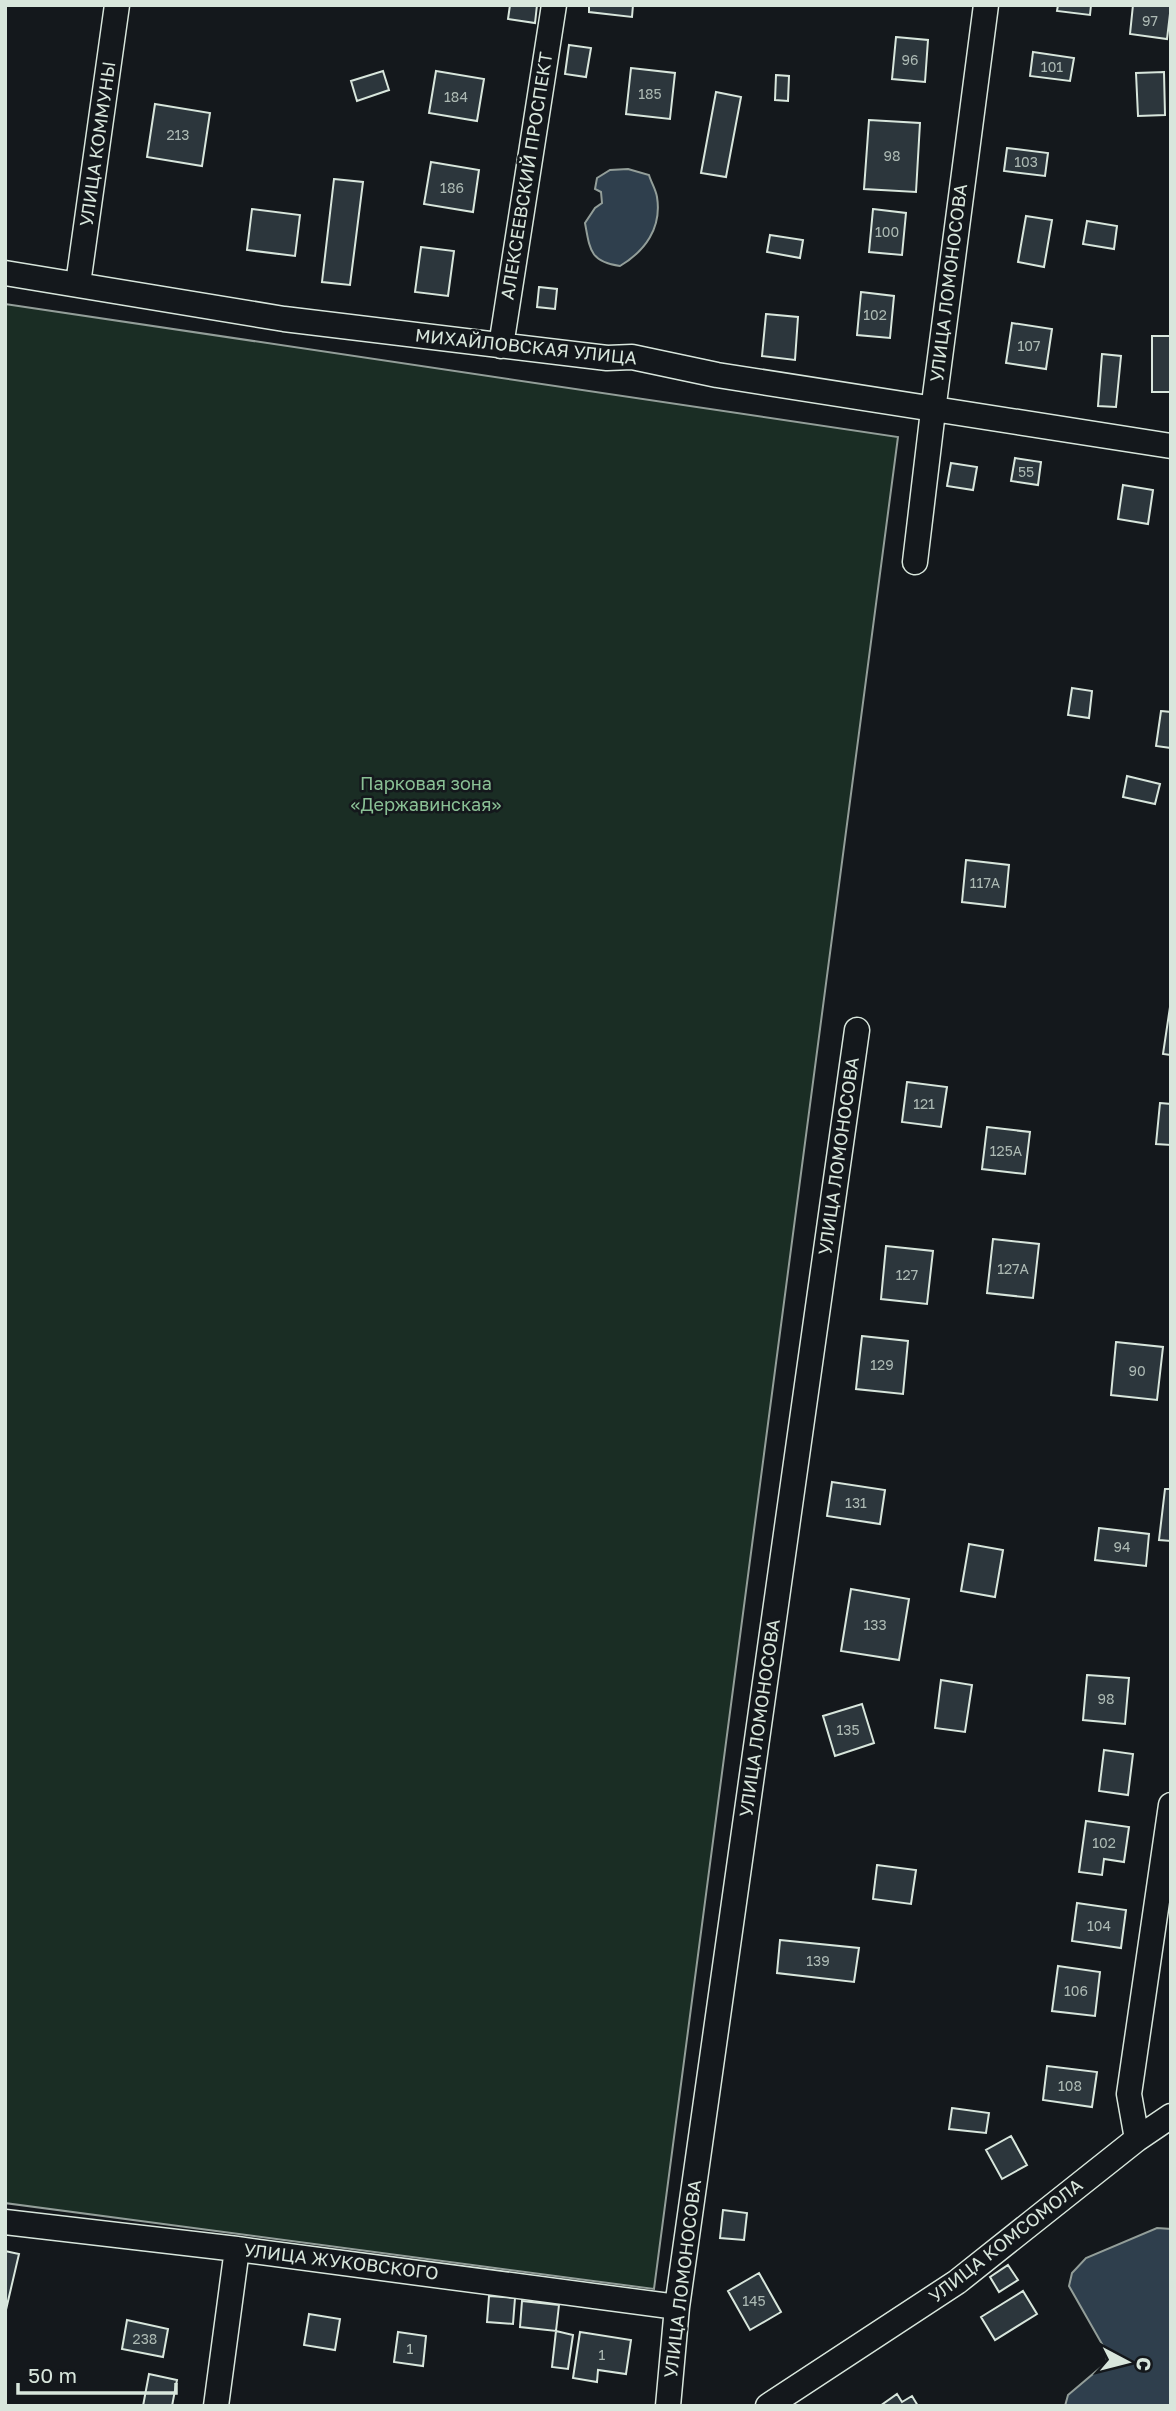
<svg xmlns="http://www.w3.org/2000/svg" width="1176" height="2411" font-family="'Golos Text',sans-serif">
  <rect width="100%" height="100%" fill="#14181c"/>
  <!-- green -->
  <path fill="#1a2d24" stroke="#939e99" stroke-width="2" d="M5,304L898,437L654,2289L5,2203Z"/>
  <!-- water -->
  <path fill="#2f3f4d" stroke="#939e99" stroke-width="2" d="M628,169L649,175C651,182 656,190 657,197C662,228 645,251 620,266C590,262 590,250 585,223L595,208L602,203L601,192L595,189L597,178L610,170Z
    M1157,2228L1171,2229V2406H1065L1068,2395L1107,2362L1106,2351L1069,2286L1072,2273L1086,2258Z"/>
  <!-- building -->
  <path fill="#2c363c" stroke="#d8e6dc" stroke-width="2" d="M510,5H537L535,23L508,19Z
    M589,5H633L632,17L589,12Z
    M1058,5H1091L1090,15L1057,11Z
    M1133,5H1171L1167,39L1130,34Z
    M896,37L928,40L925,82L892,79Z
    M569,45L591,48L586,77L565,74Z
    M1033,52L1074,58L1070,81L1030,76Z
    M631,68L675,73L670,119L626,114Z
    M383,71L389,90L357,101L351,81Z
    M436,71L484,79L477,121L429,113Z
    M1164,72L1165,115L1138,116L1136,73Z
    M776,75L789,76L788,101L775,100Z
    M716,92L741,97L726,177L701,173Z
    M155,104L210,113L202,166L147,157Z
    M869,120L920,123L916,192L864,189Z
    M1007,148L1048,153L1045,176L1004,171Z
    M431,162L479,170L473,212L424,204Z
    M334,179L363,182L350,285L322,282Z
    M252,209L300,215L295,256L247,250Z
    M873,209L906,213L902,255L869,252Z
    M1026,216L1052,220L1044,267L1018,262Z
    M1087,221L1117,226L1114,249L1083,244Z
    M770,235L803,240L800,258L767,252Z
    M421,247L454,251L448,296L415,292Z
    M539,287L557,289L555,309L537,307Z
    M861,292L894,296L890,338L857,335Z
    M766,314L798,317L795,360L762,356Z
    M1012,323L1052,329L1046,369L1006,363Z
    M1152,336H1171V392H1152Z
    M1102,354L1121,356L1116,407L1098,406Z
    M1015,458L1041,462L1038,485L1011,481Z
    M951,463L977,467L973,490L947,486Z
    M1123,485L1153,490L1148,524L1118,519Z
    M1072,688L1092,691L1089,718L1068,715Z
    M1161,711L1171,712V748L1156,746Z
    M1127,776L1160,784L1155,804L1123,797Z
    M966,860L1009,865L1005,907L962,902Z
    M1170,1007H1171V1055L1163,1054Z
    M907,1082L947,1087L941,1127L902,1122Z
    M1160,1103L1171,1104V1145L1156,1144Z
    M987,1127L1030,1132L1025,1174L982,1169Z
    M993,1239L1039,1244L1033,1298L987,1293Z
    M886,1246L933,1251L927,1304L881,1299Z
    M862,1336L908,1341L903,1394L856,1389Z
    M1116,1342L1163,1347L1157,1400L1111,1395Z
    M832,1482L885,1490L880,1524L827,1516Z
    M1165,1489H1171V1541L1159,1540Z
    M1099,1528L1149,1534L1146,1566L1095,1560Z
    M969,1544L1003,1550L995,1597L961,1591Z
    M851,1589L909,1599L899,1660L841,1651Z
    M1087,1675L1129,1678L1125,1724L1083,1720Z
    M941,1680L972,1685L965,1732L935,1728Z
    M862,1704L874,1743L835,1756L823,1716Z
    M1104,1750L1133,1754L1128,1795L1099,1791Z
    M1086,1821L1129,1827L1124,1862L1104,1859L1102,1875L1079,1872Z
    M877,1865L916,1870L911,1904L873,1899Z
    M1077,1903L1126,1910L1121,1948L1072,1941Z
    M780,1940L859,1948L854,1982L777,1973Z
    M1058,1966L1100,1972L1095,2016L1052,2011Z
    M1047,2066L1097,2072L1092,2107L1043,2100Z
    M952,2108L989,2113L986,2133L949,2129Z
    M1011,2136L1027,2165L1002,2179L986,2150Z
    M723,2210L747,2213L744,2240L720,2238Z
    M5,2251L19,2254L5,2314Z
    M1008,2265L1018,2280L999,2292L990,2277Z
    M759,2273L781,2312L750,2330L728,2291Z
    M1023,2291L1037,2314L995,2340L981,2317Z
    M489,2296L515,2298L513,2324L487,2322Z
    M522,2301L559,2305L556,2331L520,2327Z
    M309,2314L340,2319L335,2350L304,2345Z
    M127,2320L168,2329L163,2357L122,2349Z
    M556,2331L573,2335L568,2369L552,2367Z
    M398,2332L426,2336L423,2366L394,2362Z
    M580,2332L631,2340L626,2374L598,2370L597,2382L573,2378Z
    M149,2374L177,2380L172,2406H143Z
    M897,2394L902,2402L912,2396L918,2406H880Z"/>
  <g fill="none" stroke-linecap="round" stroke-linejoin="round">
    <defs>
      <path id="minor" d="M5,273L284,319L607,358L632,357L717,375L1171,446
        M78,284L117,5
        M501,346L554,5
        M915,562L933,411L986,5
        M1137,2139L1129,2094L1171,1805
        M5,2222L237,2249L677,2307
        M216,2406L237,2249
        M668,2406L677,2307L857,1030
        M768,2406L957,2282L1137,2139L1171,2116"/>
    </defs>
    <!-- minor casing -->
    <use href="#minor" stroke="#d8e6dc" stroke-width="27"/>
    <!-- minor -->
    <use href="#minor" stroke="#14181c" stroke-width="24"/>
  </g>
  <g text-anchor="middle" stroke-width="5" stroke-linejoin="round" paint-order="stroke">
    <!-- number labels -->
    <g font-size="14" fill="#adbab4">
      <text x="1150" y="26">97</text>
      <text x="910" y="65">96</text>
      <text x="1052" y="72">101</text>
      <text x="650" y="99">185</text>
      <text x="456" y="102">184</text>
      <text x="178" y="140">213</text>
      <text x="892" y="161">98</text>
      <text x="1026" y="167">103</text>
      <text x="452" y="193">186</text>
      <text x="887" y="237">100</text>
      <text x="875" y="320">102</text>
      <text x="1029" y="351">107</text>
      <text x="1026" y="477">55</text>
      <text x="985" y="888">117А</text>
      <text x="924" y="1109">121</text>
      <text x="1006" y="1156">125А</text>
      <text x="1013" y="1274">127А</text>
      <text x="907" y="1280">127</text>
      <text x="882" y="1370">129</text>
      <text x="1137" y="1376">90</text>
      <text x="856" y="1508">131</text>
      <text x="1122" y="1552">94</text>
      <text x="875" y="1630">133</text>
      <text x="1106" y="1704">98</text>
      <text x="848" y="1735">135</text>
      <text x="1104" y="1848">102</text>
      <text x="1099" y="1931">104</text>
      <text x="818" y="1966">139</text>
      <text x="1076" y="1996">106</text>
      <text x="1070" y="2091">108</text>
      <text x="754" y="2306">145</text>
      <text x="145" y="2344">238</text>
      <text x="410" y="2354">1</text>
      <text x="602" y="2360">1</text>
    </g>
    <!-- street labels -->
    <g font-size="18" fill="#d8e6dc" stroke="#14181c">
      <text transform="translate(98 144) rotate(-82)" y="6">УЛИЦА КОММУНЫ</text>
      <text transform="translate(527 176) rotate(-81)" y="6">АЛЕКСЕЕВСКИЙ ПРОСПЕКТ</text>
      <text transform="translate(949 283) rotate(-83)" y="6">УЛИЦА ЛОМОНОСОВА</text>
      <text transform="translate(526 347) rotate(6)" y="6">МИХАЙЛОВСКАЯ УЛИЦА</text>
      <text transform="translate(839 1156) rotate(-82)" y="6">УЛИЦА ЛОМОНОСОВА</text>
      <text transform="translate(760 1718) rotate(-82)" y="6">УЛИЦА ЛОМОНОСОВА</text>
      <text transform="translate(1006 2241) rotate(-38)" y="6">УЛИЦА КОМСОМОЛА</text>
      <text transform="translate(341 2262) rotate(7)" y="6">УЛИЦА ЖУКОВСКОГО</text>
      <text transform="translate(683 2279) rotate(-83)" y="6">УЛИЦА ЛОМОНОСОВА</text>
    </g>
    <!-- park labels -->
    <g font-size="18" fill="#8ac095" stroke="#14181c">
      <text x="426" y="790">Парковая зона<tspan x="426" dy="21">«Державинская»</tspan></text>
    </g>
  </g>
  <!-- border -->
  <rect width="1176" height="2411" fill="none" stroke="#d8e6dc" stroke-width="14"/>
  <!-- north arrow -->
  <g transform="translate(1127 2362) rotate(97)" stroke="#14181c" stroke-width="5" paint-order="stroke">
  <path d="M0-5L12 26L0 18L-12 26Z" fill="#d8e6dc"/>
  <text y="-10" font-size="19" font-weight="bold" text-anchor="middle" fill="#d8e6dc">С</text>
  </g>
  <!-- scale -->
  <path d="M18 2383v10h158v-10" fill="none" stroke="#d8e6dc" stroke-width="3.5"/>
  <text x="28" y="2383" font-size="21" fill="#d8e6dc" stroke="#14181c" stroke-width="5" paint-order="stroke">50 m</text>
</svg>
